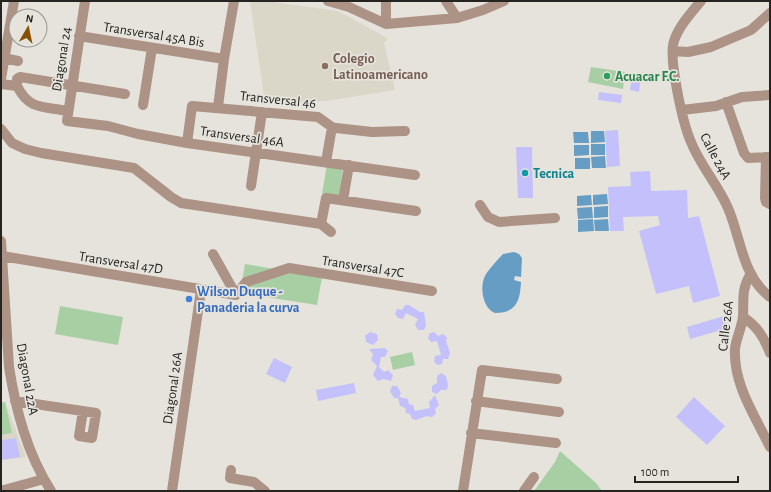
<svg xmlns="http://www.w3.org/2000/svg" width="771" height="492" font-family="'Alegreya Sans',sans-serif">
  <rect width="100%" height="100%" fill="#e5e3dc"/>
  <!-- built -->
  <path fill="#dbd7c8" d="M250,1H266L338,11L375,31L388,39L384,43L395,90L326,101L265,103Z
    M5,402L26,457L1,460V403Z"/>
  <!-- green -->
  <path fill="#a8cfa4" d="M591,67L625,72L623,89L588,82Z
    M327,164L343,166L339,196L322,194Z
    M245,264L322,277L317,305L240,293Z
    M60,306L123,317L118,345L55,334Z
    M412,352L415,365L393,370L390,357Z
    M5,402L12,433L1,435V403Z
    M560,451L596,483L602,491H534L555,462Z"/>
  <!-- water -->
  <path fill="#669dc4" d="M591,131H604L605,142L591,143Z
    M573,132H588L589,143H574Z
    M591,144H605V155H591Z
    M574,145H589V155L574,156Z
    M605,156L606,168H592L591,157Z
    M575,158H590V169H575Z
    M607,194L608,204L593,205V195Z
    M591,195L592,205L577,206V196Z
    M608,206V217L594,218V207Z
    M592,207L593,218L578,219L577,208Z
    M593,219L594,231L578,232V220Z
    M608,219L609,231H595L594,220Z
    M514,252L519,254L522,258L521,277L515,276L514,280L521,282C520,300 517,313 495,313C482,308 479,285 486,274C491,267 497,260 503,254Z"/>
  <!-- building -->
  <path fill="#c4c0fb" d="M632,75L641,76L639,92L630,90Z
    M599,92L622,95L621,103L598,100Z
    M618,130L620,166L607,167L605,131Z
    M516,147H532L533,198H518Z
    M650,171L651,191L687,190L688,218L699,216L720,296L693,303L689,286L656,294L639,231L660,225L658,216L623,217L624,231H610L608,187L631,186L630,172Z
    M405,305H409L420,312H424L426,325L424,330H418L415,325L418,319L406,313L403,319L398,318L395,314L397,309L402,310Z
    M724,316L728,328L690,339L687,327Z
    M370,332L377,334L378,340L373,345L366,342L365,336Z
    M434,332L438,336L443,334L447,338L446,341L450,353L448,359H443L442,364L437,365L434,361L435,356L441,355L437,341L431,342L428,338L430,333Z
    M385,348L388,351L385,357H381L379,367L384,372L388,370L393,375L391,381L383,379L378,381L373,375L377,366L371,360L373,354L369,349Z
    M274,358L292,367L285,383L266,374Z
    M441,373L446,376L448,385L447,390H441L437,394L432,392V386L437,383V376Z
    M354,383L356,393L318,401L316,390Z
    M392,386H397L401,393L399,397L408,399L409,404L413,405L415,411L430,408L429,402L435,395L439,405L435,409L436,413L432,417L427,416L416,420L412,419L410,414L406,413L405,408L400,406L398,398H394L390,391Z
    M694,397L725,426L707,445L676,417Z
    M16,438L20,457L1,460V440Z"/>
  <g fill="none" stroke-linecap="round" stroke-linejoin="round">
    <!-- minor -->
    <path stroke="#ad9286" stroke-width="10" d="M85,1L67,121L108,126L138,134L187,143L415,175
      M328,1L349,7L386,24L457,18L483,10L504,1
      M386,1V24
      M446,1L457,18
      M701,1C691,13 679,26 674,41C668,58 683,124 691,142C700,165 718,185 728,208C741,238 742,276 770,297
      M79,36L224,59
      M673,51L688,52L711,47L751,30L770,13
      M4,58L18,61
      M1,79L14,1
      M1,84L17,86V79L20,77L125,94
      M17,86C30,111 43,106 68,111
      M726,102L744,153L748,158L770,157
      M143,105L152,48
      M218,107L224,59L234,1
      M682,110L716,106L742,97L770,95
      M1,129L12,143L25,149L41,153L134,168L171,197L181,203L321,224
      M187,143L192,106L318,117L332,127L336,128L372,132L405,131
      M766,157L765,198L766,202L770,204
      M326,162L332,127
      M251,186L262,112
      M343,200L349,165
      M480,205L488,217L499,222L555,218
      M331,232L321,224L326,198L416,211
      M1,241L9,367C16,411 27,453 51,491
      M213,254L236,295
      M2,256L236,295
      M750,275C741,291 744,299 743,316C742,328 736,338 735,349C733,384 755,416 770,447
      M236,295L246,282L289,268L432,291
      M743,317C757,326 764,337 770,353
      M15,401L96,413L92,438L79,436L83,411
      M476,401L559,412
      M471,433L556,443
      M231,470L230,478L254,482L265,491
      M1,491L44,479
      M172,491L201,290
      M463,491L482,370L557,379
      M524,491L534,477"/>
  </g>
  <!-- markers -->
  <circle fill="#8d6e63" stroke="#e5e3dc" stroke-width="1.5" cx="325" cy="66" r="4"/>
  <circle fill="#2e9e5b" stroke="#e5e3dc" stroke-width="1.5" cx="607" cy="76" r="4"/>
  <circle fill="#0f9aa8" stroke="#e5e3dc" stroke-width="1.5" cx="525" cy="173" r="4"/>
  <circle fill="#3f7fe0" stroke="#e5e3dc" stroke-width="1.5" cx="189" cy="299" r="4"/>
  <g text-anchor="middle" stroke-width="3.5" stroke-linejoin="round" paint-order="stroke">
    <!-- street labels -->
    <g font-size="14" fill="#252421" stroke="#e5e3dc">
      <text transform="translate(154 34) rotate(9)" y="5">Transversal 45A Bis</text>
      <text transform="translate(61 59) rotate(-81)" y="5">Diagonal 24</text>
      <text transform="translate(278 99) rotate(6)" y="5">Transversal 46</text>
      <text transform="translate(242 136) rotate(8)" y="5">Transversal 46A</text>
      <text transform="translate(716 156) rotate(62)" y="5">Calle 24A</text>
      <text transform="translate(121 262) rotate(9)" y="5">Transversal 47D</text>
      <text transform="translate(363 266) rotate(9)" y="5">Transversal 47C</text>
      <text transform="translate(725 326) rotate(-83)" y="5">Calle 26A</text>
      <text transform="translate(28 379) rotate(80)" y="5">Diagonal 22A</text>
      <text transform="translate(172 388) rotate(-82)" y="5">Diagonal 26A</text>
    </g>
    <!-- education labels -->
    <g font-size="14" font-weight="bold" fill="#785e54" stroke="#e5e3dc" text-anchor="start">
      <text x="333" y="63">Colegio<tspan x="333" dy="16">Latinoamericano</tspan></text>
    </g>
    <!-- leisure labels -->
    <g font-size="14" font-weight="bold" fill="#27864d" stroke="#e5e3dc" text-anchor="start">
      <text x="615" y="81">Acuacar F.C.</text>
    </g>
    <!-- culture labels -->
    <g font-size="14" font-weight="bold" fill="#0d838f" stroke="#e5e3dc" text-anchor="start">
      <text x="533" y="178">Tecnica</text>
    </g>
    <!-- shop labels -->
    <g font-size="14" font-weight="bold" fill="#366cbe" stroke="#e5e3dc" text-anchor="start">
      <text x="197" y="296">Wilson Duque -<tspan x="197" dy="16">Panaderia la curva</tspan></text>
    </g>
  </g>
  <!-- border -->
  <rect width="771" height="492" fill="none" stroke="#252421" stroke-width="4"/>
  <!-- north arrow -->
  <g transform="translate(28 28) rotate(9)"><circle r="19" fill="#e5e3dc" stroke="#989791"/>
  <path d="M0-3L7 15L0 10L-7 15Z" fill="#875000"/>
  <text y="-6" font-size="11" font-weight="bold" text-anchor="middle" fill="#252421">N</text>
  </g>
  <!-- scale -->
  <path d="M635 476v6h103v-6" fill="none" stroke="#252421" stroke-width="2"/>
  <text x="641" y="476" font-size="12" fill="#252421" stroke="#e5e3dc" stroke-width="3" paint-order="stroke">100 m</text>
</svg>
